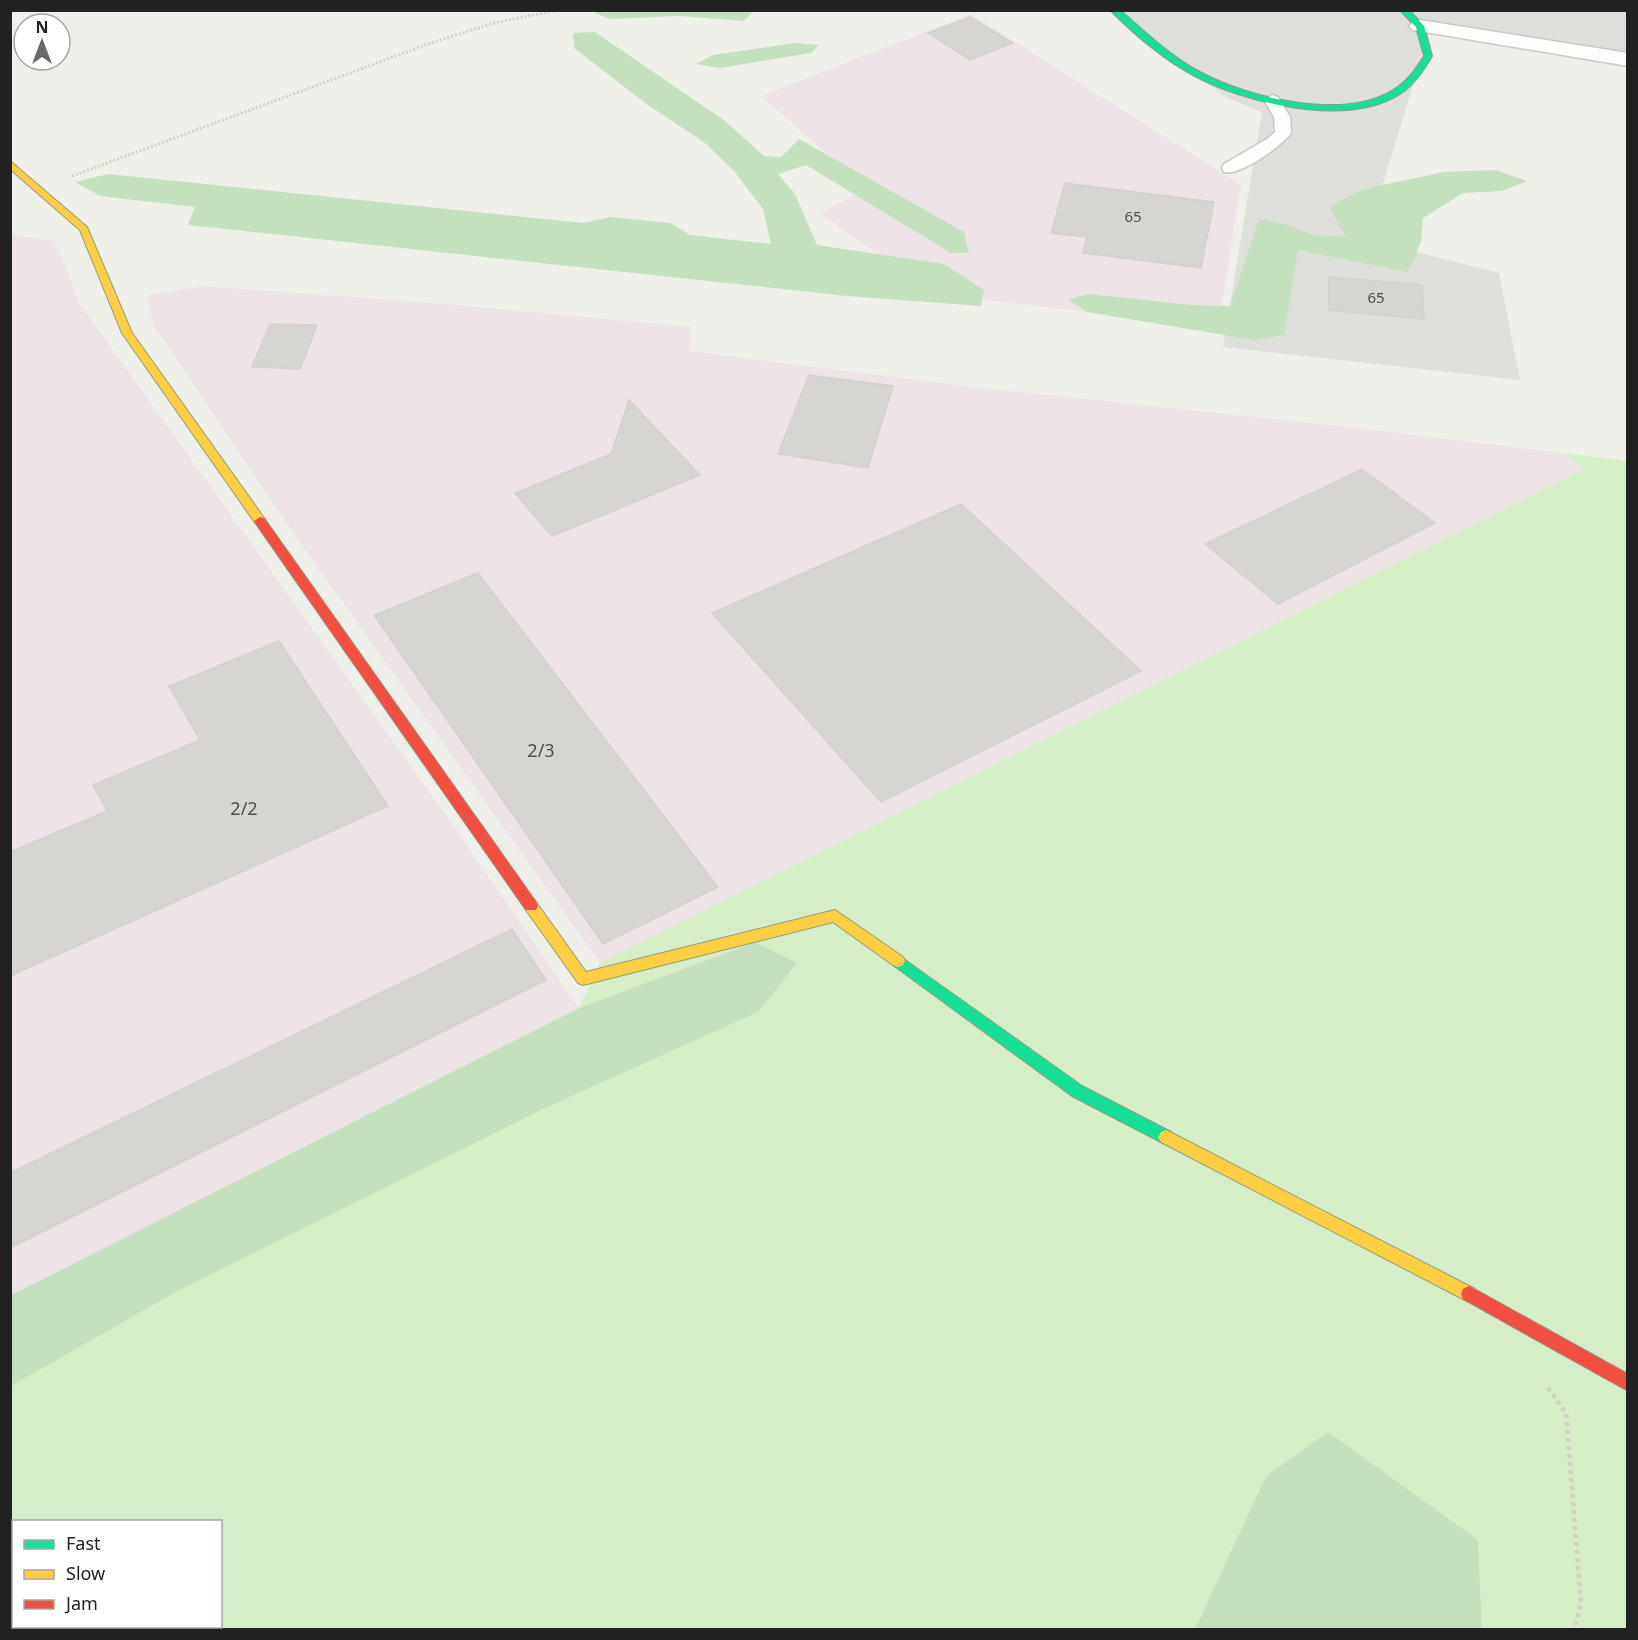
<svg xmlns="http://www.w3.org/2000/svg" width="1638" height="1640" font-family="'Noto Sans',sans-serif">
  <rect width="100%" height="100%" fill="#efefea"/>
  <!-- residential -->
  <path fill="#dededb" d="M1115,11H1627V60L1420,26L1422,56L1366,239L1499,273L1520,380L1223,347L1262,112L1225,97Z"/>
  <!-- industrial -->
  <path fill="#ede3e7" d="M971,14L1241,185L1218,327L935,294L821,214L866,188L761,96Z
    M11,235L55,241L80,304L453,825L579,1008L11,1295Z
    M203,286L446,304L692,327L689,351L973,387L1340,426L1564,453L1583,469L600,963L291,530L153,324L147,295Z"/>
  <!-- grass -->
  <path fill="#d5eec7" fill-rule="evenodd" d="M1564,453L1627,461V1629H1482L1478,1540L1266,1476L1195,1629H11L10,1386L174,1293L543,1109L757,1012L755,942L579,1008L600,963L1582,469ZM14,1522H220V1626H14Z"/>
  <!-- forest -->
  <path fill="#c4e0be" d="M598,11L748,10L752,13L744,21L679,16L609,19L595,13Z
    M595,32L725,121L764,156L781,157L799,139L964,232L969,253H951L806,165L778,174L795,194L817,245L944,264L984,290L981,306L847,296L188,225L195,207L100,196L75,182L108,174L583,223L610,217L671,223L690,235L771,244L763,209L734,171L704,142L648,105L574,48L573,33Z
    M795,43L819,45L811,53L720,68L696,64L713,55Z
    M1496,170L1527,181L1502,191L1463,193L1423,218L1421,241L1408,272L1298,250L1284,335L1254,340L1087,312L1068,300L1088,294L1192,305L1230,306L1259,219L1288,225L1311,235L1346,237L1329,207L1364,189L1444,172Z
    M755,942L797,963L758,1012L543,1109L174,1293L11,1386V1295L579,1008Z
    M1328,1432L1478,1540L1482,1629H1195L1266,1476Z"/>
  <!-- building -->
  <path fill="#d6d5d1" stroke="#d3d1cb" stroke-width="1.5" d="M970,17L1013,43L970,60L928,33Z
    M1065,183L1214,202L1201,268L1083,253L1087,237L1051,233Z
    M1329,277L1422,285L1424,319L1329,310Z
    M270,324L317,325L300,369L252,367Z
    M809,375L893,386L868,468L778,454Z
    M629,400L700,475L552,536L515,493L611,454Z
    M1362,469L1435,523L1278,604L1205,544Z
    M961,504L1141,671L881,802L712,613Z
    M478,573L718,887L603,944L374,615Z
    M279,641L388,806L10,976V852L107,811L93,785L200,740L169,686Z
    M512,929L546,980L10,1248V1173Z"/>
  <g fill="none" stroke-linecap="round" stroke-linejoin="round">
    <defs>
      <path id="lane" d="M1272,95L1278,97L1290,117L1291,133C1282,146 1240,176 1224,172L1222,168L1224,164L1267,139L1275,132L1274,117L1264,100Z"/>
      <path id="street" d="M1420,20L1628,53V66L1413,30L1409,26L1413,22Z"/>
      <path id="fast" d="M1110,10H1120C1145,32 1170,56 1200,72C1248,98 1344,121 1393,90C1407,82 1416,69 1424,56L1416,27L1400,10H1409L1424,26L1432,56C1424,70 1414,85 1400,94C1347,128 1244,103 1193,75C1163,59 1134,34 1110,10Z
        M898,955L1082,1086L1171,1132L1174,1137L1171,1142L1166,1144L1161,1142L1072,1096L893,965L891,961L893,957Z"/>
      <path id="slow" d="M10,161L87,227L132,333L264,518L266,521L264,524H256L122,333L80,230L10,169Z
        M531,900L536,902L586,972L835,910L903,957L905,961L903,965L898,967L893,965L833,922L583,985L578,983L526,910L524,906L526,902Z
        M1166,1130L1475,1289L1477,1294L1475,1299L1469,1302L1463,1299L1161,1142L1158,1137L1161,1132Z"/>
      <path id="jam" d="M260,517L264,518L536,902L538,906L536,910H526L256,524L254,521Z
        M1469,1286L1628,1374V1391L1463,1299L1461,1294L1463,1289Z"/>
    </defs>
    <!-- lane casing -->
    <use href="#lane" stroke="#c8c8c6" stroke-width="3"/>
    <!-- street casing -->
    <use href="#street" stroke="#c8c8c6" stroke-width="3"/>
    <!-- fast casing -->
    <use href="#fast" stroke="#949b80" stroke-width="2"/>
    <!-- slow casing -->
    <use href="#slow" stroke="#949b80" stroke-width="2"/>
    <!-- jam casing -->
    <use href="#jam" stroke="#949b80" stroke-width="2"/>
    <!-- path-far1 -->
    <path stroke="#d8cdc8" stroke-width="3" stroke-dasharray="2 2" stroke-linecap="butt" d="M72,176L431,43L494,23L558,10"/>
    <!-- path -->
    <path stroke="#d8cdc8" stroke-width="4.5" stroke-dasharray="4 4" stroke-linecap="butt" d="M1548,1388L1566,1413L1581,1603L1574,1630"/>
    <!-- lane -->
    <use href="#lane" fill="#fdfdfc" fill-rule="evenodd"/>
    <!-- street -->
    <use href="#street" fill="#fdfdfc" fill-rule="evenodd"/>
    <!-- fast -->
    <use href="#fast" fill="#16e098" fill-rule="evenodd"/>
    <!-- slow -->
    <use href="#slow" fill="#ffcf43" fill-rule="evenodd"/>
    <!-- jam -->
    <use href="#jam" fill="#f24e42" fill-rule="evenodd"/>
  </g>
  <g text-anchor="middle" stroke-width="5" stroke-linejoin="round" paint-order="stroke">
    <!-- far-number labels -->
    <g font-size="15" fill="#4e4e4d">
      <text x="1133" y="222">65</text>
      <text x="1376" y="303">65</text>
    </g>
    <!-- number labels -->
    <g font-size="18" fill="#4e4e4d">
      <text x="541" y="757">2/3</text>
      <text x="244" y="815">2/2</text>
    </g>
  </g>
  <!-- border -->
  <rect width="1638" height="1640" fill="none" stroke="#212121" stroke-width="24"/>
  <!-- legend -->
  <rect x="12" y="1520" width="210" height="108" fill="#ffffff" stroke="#a6a6a6" stroke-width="1.5"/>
  <rect x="24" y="1540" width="30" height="9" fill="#16e098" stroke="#a6a6a6" stroke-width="1.5"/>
  <text x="66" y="1550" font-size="18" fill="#212121">Fast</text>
  <rect x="24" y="1570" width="30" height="9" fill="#ffcf43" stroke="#a6a6a6" stroke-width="1.5"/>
  <text x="66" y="1580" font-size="18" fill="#212121">Slow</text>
  <rect x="24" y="1600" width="30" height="9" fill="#f24e42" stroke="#a6a6a6" stroke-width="1.5"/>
  <text x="66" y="1610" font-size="18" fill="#212121">Jam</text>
  <!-- north arrow -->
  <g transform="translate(42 42)"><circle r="28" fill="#ffffff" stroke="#a6a6a6" stroke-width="1.5"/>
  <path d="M0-4.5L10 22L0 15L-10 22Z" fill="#696967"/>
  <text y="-9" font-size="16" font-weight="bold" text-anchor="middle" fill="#212121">N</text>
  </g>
</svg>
